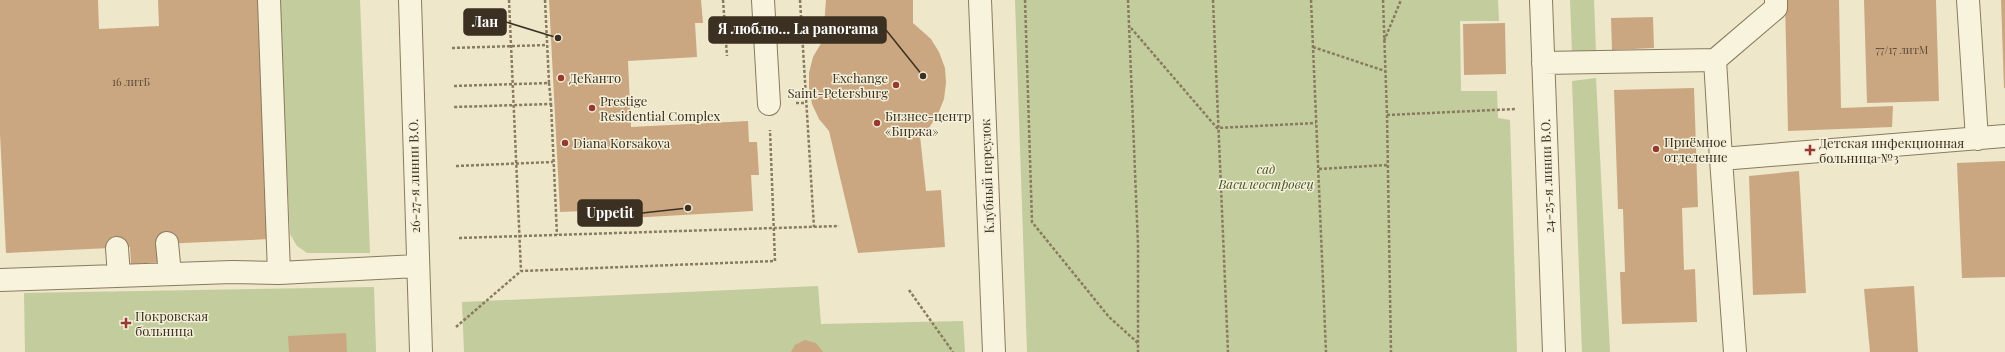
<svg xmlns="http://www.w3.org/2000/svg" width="2005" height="352" font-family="'Playfair Display',serif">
  <rect width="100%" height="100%" fill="#eee7ca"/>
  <!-- green -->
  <path fill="#c2cc9d" d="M279,0H360L370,253H307L297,246L290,234Z
    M1015,0H1498L1499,21H1460L1461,91H1497L1498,118L1510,120L1517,352H1027Z
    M1570,0H1594L1596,53H1572Z
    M1596,78L1610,352H1582L1572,81Z
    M818,286L821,324L963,321L965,352H464L462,302Z
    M374,287L376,352H25L24,293Z"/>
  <!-- building -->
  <path fill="#caa781" d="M0,0H98L99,29L159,26L158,0H259L270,239L161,244L162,262L131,264L130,247L6,253L0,134Z
    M549,0H701L703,23H695L697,57L628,61L631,127L748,121L749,142H757L759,175H751L753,211L630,218V209L560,212Z
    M826,0H913V23L931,39L939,52L945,68L946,83L944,99L938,114L929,128L920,136L926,191L941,190L945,247L858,253L829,131L819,119L812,104L809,89V73L813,57L823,40Z
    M1785,0H1839L1841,108L1893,106L1892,127L1788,131Z
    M1864,0H1936L1939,101L1867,103Z
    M2001,0H2005V88H2004Z
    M1653,17L1654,48L1612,50L1611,18Z
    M1505,23L1506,74L1464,75L1463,24Z
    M1694,88L1698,207L1682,208L1684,270L1695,269L1697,322L1622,324L1620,272H1625L1623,209H1618L1614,90Z
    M2005,161V277L1962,278L1957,163Z
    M1799,171L1806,293L1753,295L1749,176Z
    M1914,286L1918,352H1870L1864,289Z
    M346,333L347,352H289L288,336Z
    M805,340L816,343L823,352H791L795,345Z"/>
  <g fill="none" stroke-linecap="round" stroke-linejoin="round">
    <defs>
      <path id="minor" d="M269,0L279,273
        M410,0L421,352
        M763,0L769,104
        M980,0L994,352
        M1541,0L1554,352
        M1968,0L1977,139
        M1715,60L1776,8V0
        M1543,63L1715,60L1721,159L2005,136
        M1721,159L1735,352
        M167,243L170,274
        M117,248L119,276
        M0,280L232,272L279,273L417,266"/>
    </defs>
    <!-- minor casing -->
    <use href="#minor" stroke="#8a7a5e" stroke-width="24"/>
    <!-- path -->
    <path stroke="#8a7a5e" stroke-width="2.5" stroke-dasharray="3 2" stroke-linecap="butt" d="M509,0L521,271
      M545,0L549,83
      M723,0L727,56
      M800,0L814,227
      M1025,0L1032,222L1109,317L1138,343
      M1128,0L1138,245V352
      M1213,0L1228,352
      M1311,0L1326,352
      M1383,0L1387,115L1391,352
      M1131,28L1217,128L1316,123
      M1384,41L1401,0
      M1313,47L1385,71
      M452,48L547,45
      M454,86L549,83L551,104L454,107
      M796,103H806
      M551,104L557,235
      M1387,115L1516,109
      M456,166L553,162
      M1319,169L1387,165
      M459,238L839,226
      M909,290L953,352
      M456,327L521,271L775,261L770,130"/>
    <!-- minor -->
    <use href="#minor" stroke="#f8f3dd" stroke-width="22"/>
  </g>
  <!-- markers -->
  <g fill="#973930" stroke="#f5f0d9" stroke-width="1.5">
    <circle cx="561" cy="78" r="4"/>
    <circle cx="896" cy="85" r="4"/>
    <circle cx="592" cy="108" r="4"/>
    <circle cx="877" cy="123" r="4"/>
    <circle cx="565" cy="143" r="4"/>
    <circle cx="1656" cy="149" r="4"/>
    <path d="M1808 144h4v4h4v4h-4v4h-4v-4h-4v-4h4z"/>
    <path d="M124 317h4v4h4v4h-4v4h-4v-4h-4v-4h4z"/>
  </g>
  <g text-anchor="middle" stroke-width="3" stroke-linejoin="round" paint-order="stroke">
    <!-- number labels -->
    <g font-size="11" fill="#5f4e39">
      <text x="1902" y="54">77/17 литМ</text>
      <text x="131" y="86">16 литБ</text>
    </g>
    <!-- poi labels -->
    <g font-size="13" fill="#3b3021" stroke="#f5f0d9" text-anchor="start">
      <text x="569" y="83">ДеКанто</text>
      <text x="888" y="83" text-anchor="end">Exchange<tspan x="888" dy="15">Saint-Petersburg</tspan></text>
      <text x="600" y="106">Prestige<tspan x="600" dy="15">Residential Complex</tspan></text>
      <text x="885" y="121">Бизнес-центр<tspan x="885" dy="15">«Биржа»</tspan></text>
      <text x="1664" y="147">Приёмное<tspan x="1664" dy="15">отделение</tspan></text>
      <text x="573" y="148">Diana Korsakova</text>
      <text x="1819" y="148">Детская инфекционная<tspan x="1819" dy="15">больница №3</tspan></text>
      <text x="135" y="321">Покровская<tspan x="135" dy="15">больница</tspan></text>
    </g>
    <!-- park labels -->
    <g font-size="13" font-style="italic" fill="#475729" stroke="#f5f0d9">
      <text x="1266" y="174">сад<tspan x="1266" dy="15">Василеостровец</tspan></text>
    </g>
    <!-- street labels -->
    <g font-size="13" fill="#3b3021" stroke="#f5f0d9">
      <text transform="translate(414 176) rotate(-91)" y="5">26-27-я линии В.О.</text>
      <text transform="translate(987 176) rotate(-92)" y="5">Клубный переулок</text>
      <text transform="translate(1547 176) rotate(-92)" y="5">24-25-я линии В.О.</text>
    </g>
  </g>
  <!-- callouts -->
  <path fill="none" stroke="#3b3021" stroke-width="1.5" d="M558 38L506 22M923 76L886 30M688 208L642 213"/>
  <g fill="#3b3021" stroke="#f5f0d9" stroke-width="1.5">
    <circle cx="558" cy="38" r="4"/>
    <circle cx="923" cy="76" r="4"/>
    <circle cx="688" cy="208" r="4"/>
  </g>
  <g fill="#3b3021" stroke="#3b3021" stroke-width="1.5">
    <rect x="464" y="9" width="42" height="26" rx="4"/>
    <rect x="709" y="17" width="177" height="26" rx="4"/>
    <rect x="578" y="200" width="64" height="26" rx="4"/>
  </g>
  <g font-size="14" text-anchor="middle" font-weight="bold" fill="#fff">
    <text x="485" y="27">Лан</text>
    <text x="798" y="34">Я люблю… La panorama</text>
    <text x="610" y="218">Uppetit</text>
  </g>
</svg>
